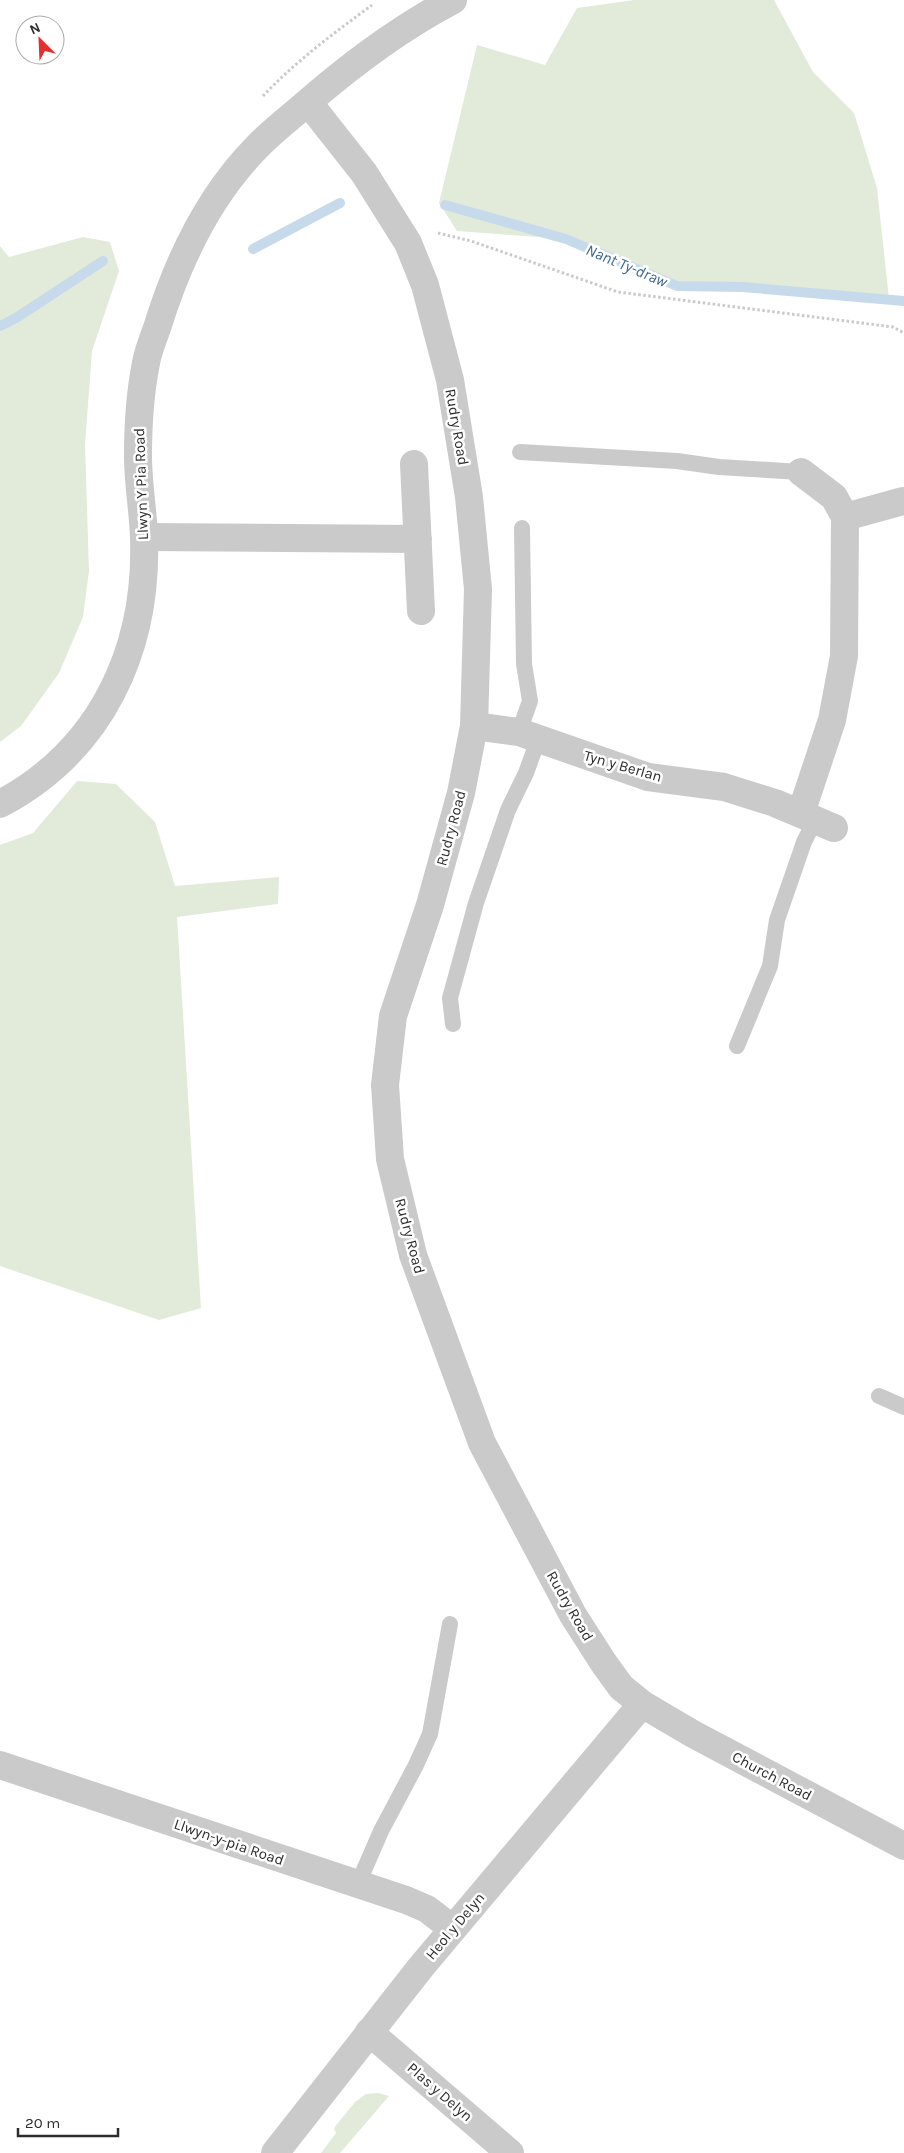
<svg xmlns="http://www.w3.org/2000/svg" width="904" height="2153" font-family="Karla,sans-serif">
  <rect width="100%" height="100%" fill="#fff"/>
  <!-- green -->
  <path fill="#e2ebda" d="M634,0H774L813,72L854,113L877,188L889,299L743,287L677,286L566,239L457,231L439,203L477,45L545,65L577,8Z
    M83,237L110,242L119,271L92,351L85,445L89,571L83,617L59,673L21,726L0,742V246L9,257Z
    M77,781L116,784L155,822L175,886L279,877L278,904L177,917L201,1308L159,1320L0,1266V845L33,833Z
    M378,2093L389,2096L340,2153H321L336,2133L334,2128L355,2102L366,2094Z"/>
  <g fill="none" stroke-linecap="round" stroke-linejoin="round">
    <!-- stream -->
    <path stroke="#c6daeb" stroke-width="10" d="M445,205L566,239L677,286L743,287L904,301
      M253,249L340,203
      M0,326L16,318L103,261"/>
    <!-- path -->
    <path stroke="#cacaca" stroke-width="3" stroke-dasharray="2.5 2.5" stroke-linecap="butt" d="M263,96C296,61 334,33 372,5
      M438,233L471,241L618,292L893,327L904,333"/>
    <!-- service -->
    <path stroke="#cacaca" stroke-width="16" d="M520,452L677,461L719,467L801,472
      M519,732L530,701L524,664L522,528
      M453,1024L450,998L476,903L508,810L526,773L538,740
      M737,1046L770,966L777,920L804,842L815,820
      M879,1396L904,1407
      M358,1884L381,1831L416,1765L430,1734L450,1624"/>
    <!-- minor -->
    <path stroke="#cacaca" stroke-width="28" d="M414,464L421,611
      M801,472L834,497L845,517L903,501
      M144,537L418,539
      M474,726L519,732L648,777L724,787L775,803L834,828
      M801,813L832,720L844,656L845,517
      M369,2032L510,2153"/>
    <!-- tertiary -->
    <path stroke="#cacaca" stroke-width="28" d="M453,0C400,28 353,63 308,102L364,173L408,243L425,285L450,380L469,497L478,589L474,726L461,793L430,905L393,1016L385,1085L390,1159L413,1255L482,1443L573,1615L603,1662L621,1687L642,1704L693,1734L904,1846
      M0,804C102,750 148,649 144,537C143,510 138,483 138,456C138,425 140,393 146,363C148,351 153,339 157,328C177,263 208,197 256,148C272,131 291,117 308,102
      M0,1765L406,1900L427,1909L453,1929
      M275,2153L421,1967L642,1704"/>
  </g>
  <g text-anchor="middle" stroke-width="5" stroke-linejoin="round" paint-order="stroke">
    <!-- street labels -->
    <g font-size="15" fill="#2d2d2d" stroke="#fff">
      <text transform="translate(457 427) rotate(80)" y="5">Rudry Road</text>
      <text transform="translate(141 484) rotate(-92)" y="5">Llwyn Y Pia Road</text>
      <text transform="translate(623 766) rotate(16)" y="5">Tyn y Berlan</text>
      <text transform="translate(451 828) rotate(-75)" y="5">Rudry Road</text>
      <text transform="translate(410 1236) rotate(75)" y="5">Rudry Road</text>
      <text transform="translate(570 1606) rotate(60)" y="5">Rudry Road</text>
      <text transform="translate(772 1776) rotate(28)" y="5">Church Road</text>
      <text transform="translate(229 1842) rotate(19)" y="5">Llwyn-y-pia Road</text>
      <text transform="translate(455 1926) rotate(-50)" y="5">Heol y Delyn</text>
      <text transform="translate(440 2092) rotate(41)" y="5">Plas y Delyn</text>
    </g>
    <!-- water labels -->
    <g font-size="16" font-style="italic" fill="#3b688e" stroke="#fff">
      <text transform="translate(627 265) rotate(23)" y="6">Nant Ty-draw</text>
    </g>
  </g>
  <!-- north arrow -->
  <g transform="translate(40 40) rotate(336)"><circle r="24" fill="#ffffff" stroke="#ababab"/>
  <path d="M0-4L9 19L0 12L-9 19Z" fill="#e52f2e"/>
  <text y="-8" font-size="14" font-weight="bold" text-anchor="middle" fill="#2d2d2d">N</text>
  </g>
  <!-- scale -->
  <path d="M18 2128v8h100v-8" fill="none" stroke="#2d2d2d" stroke-width="2.5"/>
  <text x="25" y="2128" font-size="15" fill="#2d2d2d" stroke="#ffffff" stroke-width="4" paint-order="stroke">20 m</text>
</svg>
